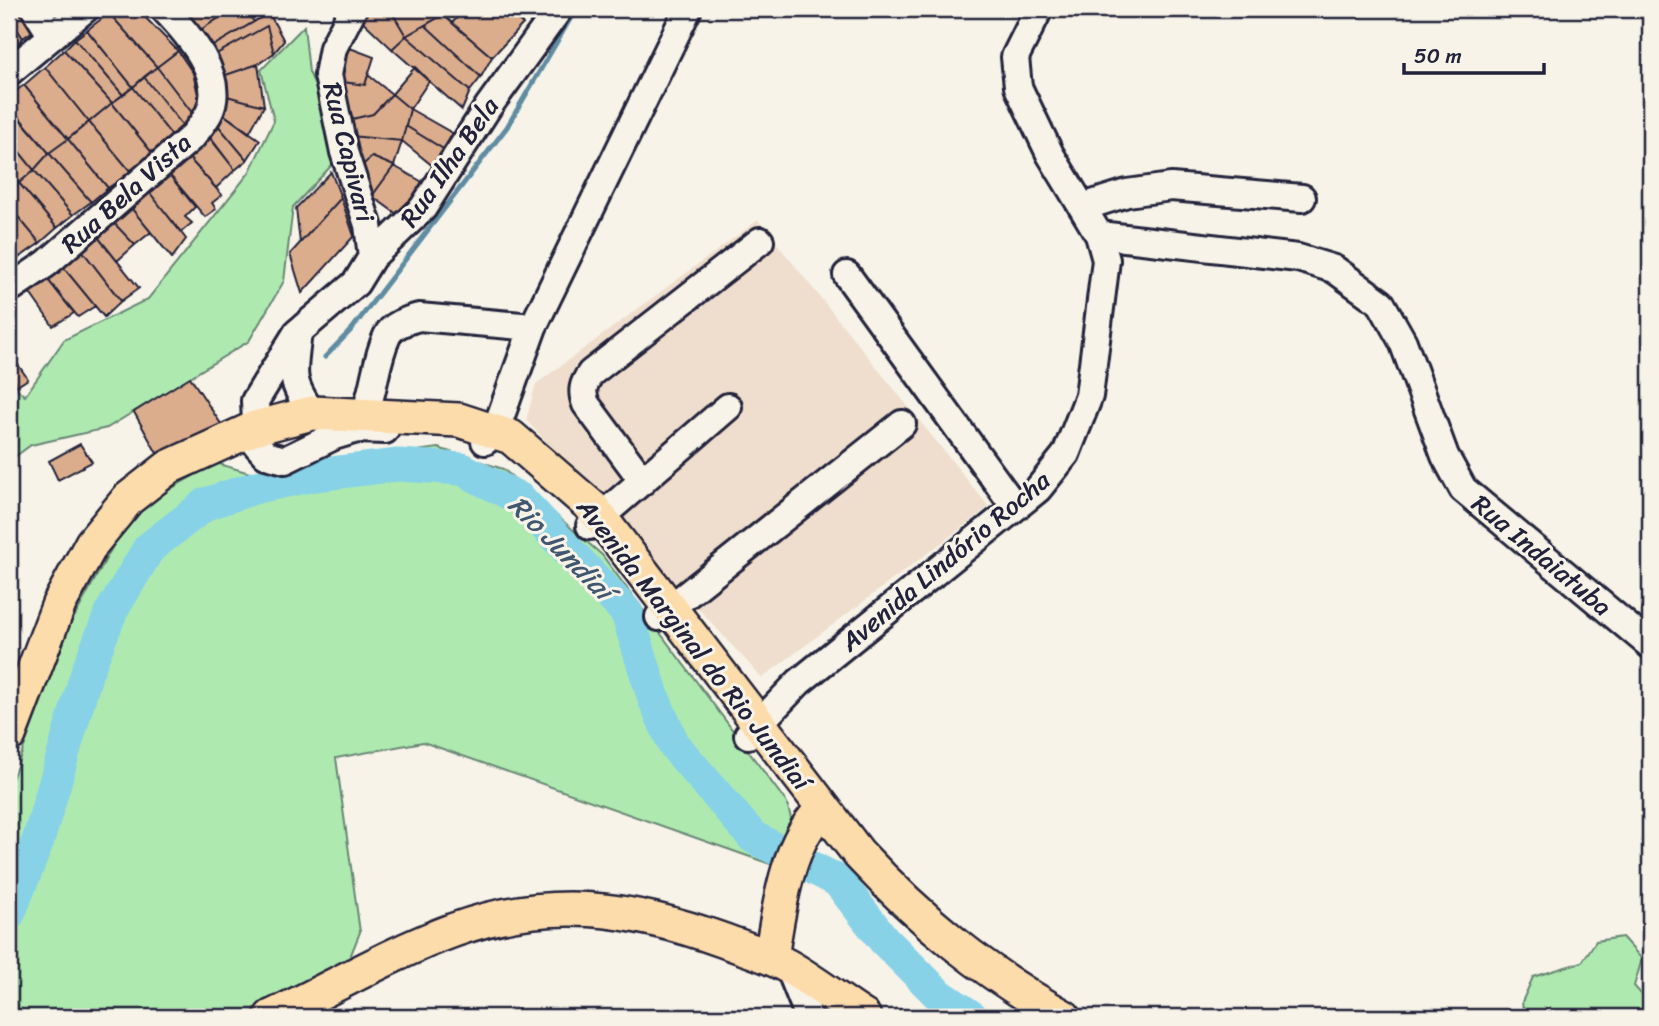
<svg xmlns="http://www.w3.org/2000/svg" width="1659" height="1026" font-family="Sriracha,sans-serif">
  <rect width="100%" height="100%" fill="#f7f3e8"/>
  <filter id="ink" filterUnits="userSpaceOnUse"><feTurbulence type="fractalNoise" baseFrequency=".0143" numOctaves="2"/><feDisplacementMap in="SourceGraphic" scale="14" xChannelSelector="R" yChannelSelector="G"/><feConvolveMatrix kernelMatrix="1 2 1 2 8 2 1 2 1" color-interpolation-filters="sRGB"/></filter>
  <g filter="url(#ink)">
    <!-- built -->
    <path fill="#efdecd" d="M758,220L989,507L762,678L526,420L536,384Z"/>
    <!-- green -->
    <path fill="#aeeaaf" stroke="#688675" stroke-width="2" d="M304,26L309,72L344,152L293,207L284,281L249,341L107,428L31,445L9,461V382L25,396L64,340L148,299L249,173L274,121L261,70Z
      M438,448L503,469L602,555L787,803L792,822L773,865L423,742L336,758L360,932L326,1017H9V787L70,625L132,511L216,463L253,474Z
      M1622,937L1642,959L1634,986L1650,1004V1017H1524L1522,1002L1533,977L1582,962L1596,941Z"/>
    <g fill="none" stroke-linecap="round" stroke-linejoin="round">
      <!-- stream -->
      <path stroke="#5f8ca2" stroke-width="5" d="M325,357L352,329L507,127L576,9
        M206,504L221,484"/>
      <!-- river -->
      <path stroke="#87d2e7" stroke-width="33" d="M9,914L38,841L87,672L111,612L149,548L206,504L257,487L315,475L398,465L462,469L520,499L627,613L654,699L674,745L753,837L838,881L884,940L938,994L972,1017"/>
    </g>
    <!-- building -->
    <path fill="#dcad8d" stroke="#22223b" stroke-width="2" d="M9,9H30L41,25L23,38L9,17Z
      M113,9H137L178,51L157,67L109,13Z
      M187,9H228L230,11L194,34L178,16Z
      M233,9H245L254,22L206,50L194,34Z
      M358,9H390L406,36L392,49L356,15Z
      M390,9H437L443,15L406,36Z
      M465,9H504L523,24L492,57L452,23Z
      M109,13L157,67L133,87L87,30Z
      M269,13L284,41L274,53L267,26L211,57L206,50Z
      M443,15L492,57L481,77L425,25Z
      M9,17L23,38L9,52Z
      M425,25L481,77L470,91L406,36Z
      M267,26L274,53L258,64L220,77L211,57Z
      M87,30L133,87L123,95L75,39Z
      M406,36L470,91L462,110L392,49Z
      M75,39L123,95L112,103L64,50Z
      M342,45L374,57L365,85L336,81Z
      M64,50L112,103L89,122L45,67Z
      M178,51L193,73L199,99L193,114L157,67Z
      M258,64L264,106L223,95L220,77Z
      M45,67L89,122L68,139L24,85Z
      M157,67L193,114L183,126L144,77Z
      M415,67L429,81L410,109L392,94Z
      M368,75L392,94L373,114L348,120L342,82L365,85Z
      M144,77L183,126L172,136L133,87Z
      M24,85L68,139L49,153L9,105V96Z
      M133,87L172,136L153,154L112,103Z
      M392,94L410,109L402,141L351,136L348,120L373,114Z
      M223,95L264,106L249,133L219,111Z
      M112,103L153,154L131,172L89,122Z
      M410,109L452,133L445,150L406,126Z
      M219,111L260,140L247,160L217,124Z
      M21,120L49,153L34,170L9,139V131Z
      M89,122L131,172L108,188L68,139Z
      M217,124L247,160L235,170L207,133Z
      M406,126L445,150L434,167L402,141Z
      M351,136L402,141L394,166L372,157L359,168Z
      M209,137L235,170L216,188L187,156Z
      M9,139L34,170L19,183L9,172Z
      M68,139L108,188L91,202L49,153Z
      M49,153L91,202L73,215L34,170Z
      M187,156L222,195L212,203L216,209L205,217L167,172Z
      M372,157L394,166L372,196L359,168Z
      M394,166L426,184L401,217L372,196Z
      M34,170L73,215L57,228L19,183Z
      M167,172L195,207L185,217L192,223L181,232L146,188Z
      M331,172L341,198L300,243L296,208Z
      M19,183L57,228L40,243L9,206V191Z
      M146,188L186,239L172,258L127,203Z
      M341,198L354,236L302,293L290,254Z
      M127,203L151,232L135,245L109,218Z
      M9,206L40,243L20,257L9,242Z
      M109,218L135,245L117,261L94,232Z
      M94,232L139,288L121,301L78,245Z
      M9,242L20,257L9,265Z
      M78,245L121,301L104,317L59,262Z
      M59,262L95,306L78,317L44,275Z
      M44,275L74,313L53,326L27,289Z
      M9,352L28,379L17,386L9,371Z
      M190,377L221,424L159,457L134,412Z
      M80,444L92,462L58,480L49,461Z"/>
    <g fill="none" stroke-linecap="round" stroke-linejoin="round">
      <defs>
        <path id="minor" d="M35,9L52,36
          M353,9L333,48L328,75L344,152L368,225L372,257
          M9,72L85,9
          M1083,207L1127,193L1171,187L1302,198
          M1099,235L1298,258L1334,269L1381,303L1403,342L1445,456L1463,489L1650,645
          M847,275L1015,507
          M9,289L46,264L193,136C198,129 205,121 209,113C227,77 187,33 164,9
          M297,340C292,376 291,383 312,413
          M357,429C375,400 373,366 387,336C392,325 408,320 419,317L533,327
          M385,430L357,429L334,436L285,460L266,455L257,445L255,401L297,333L356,283L372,257L423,208L488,107L559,9
          M485,441L495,432L533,327L688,9
          M643,481L586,404C581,391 583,384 591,373L760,241
          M590,526L728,407
          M659,617L902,424
          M748,735L799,682L1038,489L1066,454L1089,396L1106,260L1099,235L1050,154L1018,87L1015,57L1039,9
          M789,967L809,1017"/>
        <path id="major" d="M9,735L59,604L92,543L128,499L169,467L255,428L312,413L459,420L511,437L593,508L859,854C921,921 984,972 1064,1017
          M771,958C778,914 787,838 824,809
          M271,1017C332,988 391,953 454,930C550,895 631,907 725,941C746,949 769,955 789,967C815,982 839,1001 864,1017"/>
      </defs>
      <!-- minor casing -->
      <use href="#minor" stroke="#22223b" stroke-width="32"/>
      <!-- major casing -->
      <use href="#major" stroke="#22223b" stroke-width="38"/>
      <!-- minor -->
      <use href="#minor" stroke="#f7f3e8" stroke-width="26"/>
      <!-- major -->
      <use href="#major" stroke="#fddcac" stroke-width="33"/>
    </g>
  </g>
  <g text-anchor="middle" stroke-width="6" stroke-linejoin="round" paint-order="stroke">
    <!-- street labels -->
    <g font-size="26" fill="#22223b" stroke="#f7f3e8">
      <text transform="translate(349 152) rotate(76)" y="9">Rua Capivari</text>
      <text transform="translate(449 162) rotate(-55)" y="9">Rua Ilha Bela</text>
      <text transform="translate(126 193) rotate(-42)" y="9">Rua Bela Vista</text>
      <text transform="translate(1542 555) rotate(40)" y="9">Rua Indaiatuba</text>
      <text transform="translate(945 561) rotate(-40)" y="9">Avenida Lindório Rocha</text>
      <text transform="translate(694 644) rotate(52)" y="9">Avenida Marginal do Rio Jundiaí</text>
    </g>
    <!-- water labels -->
    <g font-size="28" font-style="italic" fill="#40576f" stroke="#f7f3e8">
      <text transform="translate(561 547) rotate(45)" y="10">Rio Jundiaí</text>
    </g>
  </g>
  <!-- margin -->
  <rect width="1659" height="1026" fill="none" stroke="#f7f3e8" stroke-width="35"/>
  <rect x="18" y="18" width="1624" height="991" fill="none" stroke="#22223b" stroke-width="2.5" filter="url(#ink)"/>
  <!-- scale -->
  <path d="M1404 63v10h140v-10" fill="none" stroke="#22223b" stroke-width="3.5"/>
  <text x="1414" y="63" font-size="21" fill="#22223b" stroke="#f7f3e8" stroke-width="5" paint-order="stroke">50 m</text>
</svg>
